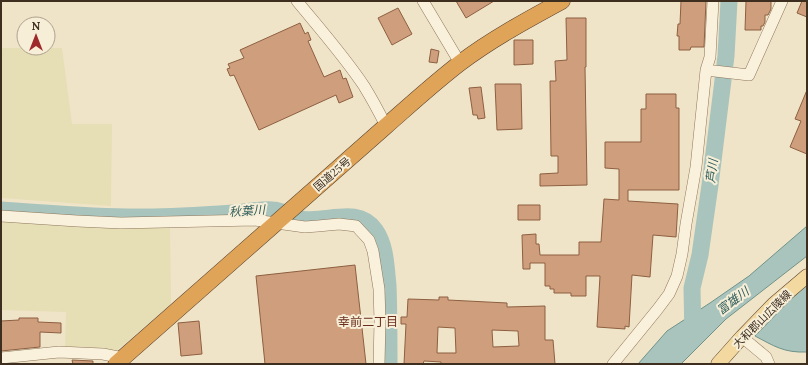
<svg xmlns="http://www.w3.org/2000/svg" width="808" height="365" font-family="Lora,'Noto Sans JP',serif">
  <rect width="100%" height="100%" fill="#f0e4c8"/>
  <!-- farmland -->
  <path fill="#e6deb5" d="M4,48H62L72,124H112L111,206L1,198V49Z
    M1,219L170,225L171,304L116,351L84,347L65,348L66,312L1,310Z"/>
  <!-- water -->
  <path fill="#a9c4bc" stroke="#6f938a" d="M807,226V256L726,319L681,364H638L667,331L710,303L749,276Z
    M807,284V352C784,353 774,346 755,336L794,296Z"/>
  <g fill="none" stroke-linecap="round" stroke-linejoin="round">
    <!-- river -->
    <path stroke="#a9c4bc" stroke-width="17" d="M1,210C49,213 98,218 146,217C175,217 204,215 233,213C246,212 260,209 273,210C282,210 292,217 301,219C326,224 357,205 375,230C386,245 386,268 388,285C389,312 389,338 389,364
      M693,338L692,288L700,255L710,185L726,56L729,1"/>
  </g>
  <!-- building -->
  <path fill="#cf9f7d" stroke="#8d5f41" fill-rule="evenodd" d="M456,1H494L466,18Z
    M681,1H706L704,47H691L690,50H679V36H677L678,24H680Z
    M746,1H771V9L768,15H765V22L763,26H761V30H745Z
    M802,1H807V17L797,13Z
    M398,8L412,34L392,45L378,18Z
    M566,18H586V67H585L587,185L540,186V174L558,173V156H551L550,81H556L555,61L567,60Z
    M300,23L305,34L308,32L311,40L308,41L324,77L340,70L343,79L346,78L353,97L339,103L336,95L259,130L234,75L230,76L227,69L230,68L228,64L244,58L240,50Z
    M514,40H533V64L514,65Z
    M431,49L439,51L437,63L429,62Z
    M495,84H521L522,129L497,130Z
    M481,87L485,118L478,119L477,115H473L469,88Z
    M807,90V154L790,147L801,121L795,119Z
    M646,94H676V108H679V190H628V201L678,204L676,237L653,235L650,277L632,275L629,327L625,326V329L597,327L600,276H586V296H571V293H554V289H550V286H545V263H530V269H523L522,235L536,234V244H539L540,255H579V242H601L604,199L619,200V169L605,168V142H641V109H646Z
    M518,205H540V220H518Z
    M355,265L366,364H265L256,276Z
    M439,297H448V300L507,303V307L545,306V340H553L555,364H441V362L424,361L423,364H404L406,324H401V317H407L408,299L439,300ZM438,327L455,328L456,353H437ZM492,330L518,331L519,346L493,347Z
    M19,318H38V322L61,323V333L40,332V347L1,351V321L19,320Z
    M199,321L202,354L181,356L178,323Z
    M72,360L93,361V364H73Z"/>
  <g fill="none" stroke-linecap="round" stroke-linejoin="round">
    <defs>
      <path id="minor" d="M297,1C320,29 344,56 364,86C372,99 379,112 386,126
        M423,1L460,63
        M706,70L749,75L782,1
        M1,216L77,221L121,223L254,220L305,227L318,226L339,224L356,226L369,240L373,251L379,289L380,321L379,364
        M742,337L766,357L769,364
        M1,358L59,352L103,354L123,358
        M613,364L657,310L669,294L677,276L682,254L686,224L696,167L706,70L710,57L713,1"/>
      <path id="major" d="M718,364L742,337L774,304L807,276"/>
      <path id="highway" d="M116,364L386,126C410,105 434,83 460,63C492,39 527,20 562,1"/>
    </defs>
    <!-- minor casing -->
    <use href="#minor" stroke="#8d765c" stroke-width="12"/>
    <!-- major casing -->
    <use href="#major" stroke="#5b4430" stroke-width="15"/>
    <!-- highway casing -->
    <use href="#highway" stroke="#5b4430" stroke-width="17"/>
    <!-- minor -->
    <use href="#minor" stroke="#faf1dc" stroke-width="11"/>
    <!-- major -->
    <use href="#major" stroke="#f3d9a0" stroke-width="14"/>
    <!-- highway -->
    <use href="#highway" stroke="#e0a458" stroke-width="16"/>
  </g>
  <g text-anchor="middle" stroke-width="4" stroke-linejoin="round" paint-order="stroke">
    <!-- street labels -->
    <g font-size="11" fill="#3d2e20" stroke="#f7eed8">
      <text transform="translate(332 174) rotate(-41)" y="4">国道25号</text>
      <text transform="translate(762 319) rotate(-45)" y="4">大和郡山広陵線</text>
    </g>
    <!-- water labels -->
    <g font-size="12" font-style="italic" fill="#2f5d5a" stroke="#f7eed8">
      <text transform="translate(712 171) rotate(-83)" y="4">芦川</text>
      <text transform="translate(247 211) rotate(-4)" y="4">秋葉川</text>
      <text transform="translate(733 301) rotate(-37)" y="4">富雄川</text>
    </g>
    <!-- neighbourhood labels -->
    <g font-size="12" fill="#6b2e1e" stroke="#f7eed8">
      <text x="368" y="326">幸前二丁目</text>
    </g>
  </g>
  <!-- border -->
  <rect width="808" height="365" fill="none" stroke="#3d2e20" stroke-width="4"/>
  <!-- north arrow -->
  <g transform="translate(36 36)"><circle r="19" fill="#f7eed8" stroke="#ada18e"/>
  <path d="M0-3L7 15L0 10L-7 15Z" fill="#9e2a2b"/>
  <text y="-6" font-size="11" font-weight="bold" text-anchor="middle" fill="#3d2e20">N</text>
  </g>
</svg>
